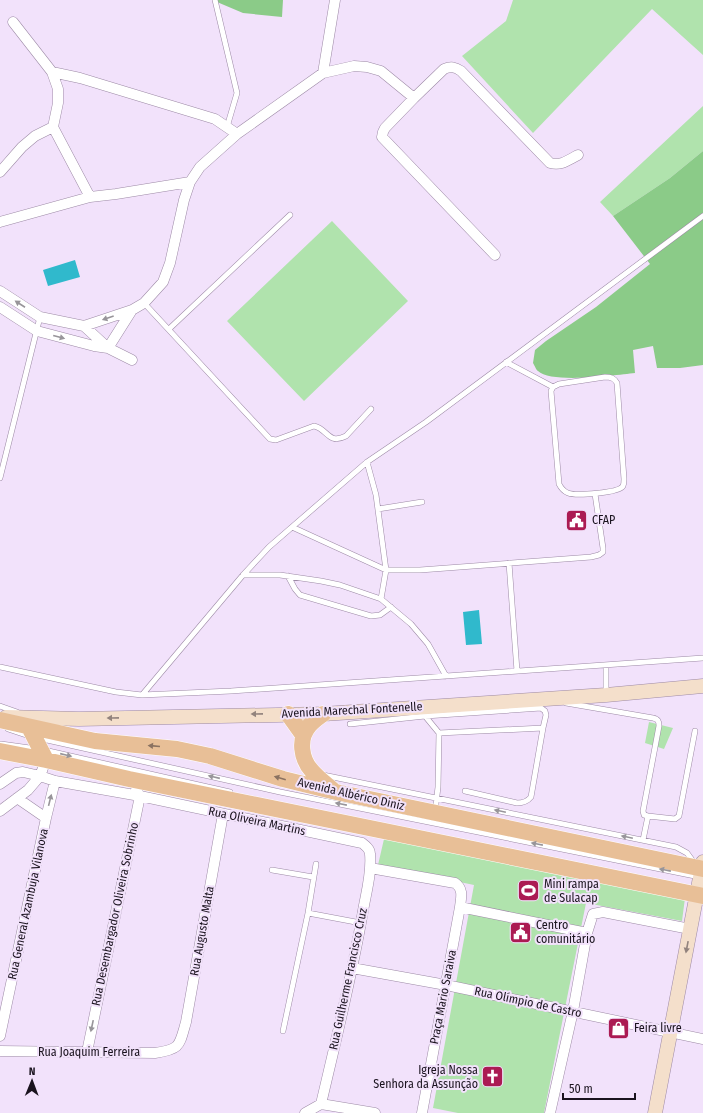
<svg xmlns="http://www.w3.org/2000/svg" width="703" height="1113" font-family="'Fira Sans Condensed',sans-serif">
  <rect width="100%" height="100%" fill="#f2e2fb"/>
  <!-- green -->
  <path fill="#b0e3ad" d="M513,0H703V55L652,9L533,133L462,56L506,21Z
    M703,106V151L670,178L613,216L600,202Z
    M332,221L408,301L304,401L227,321Z
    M649,722L673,728L664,749L645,743Z
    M384,839L685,898L682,921L586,903L544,1113H458L433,1108L474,885L378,865Z"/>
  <!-- forest -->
  <path fill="#8bcb88" d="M217,0H283L282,17L243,13L217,2Z
    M703,151V365L680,368H657L653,346L633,350L635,373C616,375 551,384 538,371C536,370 535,366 533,363L535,350L546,341L596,307L650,264L613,216L670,178Z"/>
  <!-- water -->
  <path fill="#30b9cc" d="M75,260L80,277L48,286L43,270Z
    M479,610L482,644L466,645L463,612Z"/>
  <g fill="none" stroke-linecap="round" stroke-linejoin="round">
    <defs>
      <path id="service" d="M215,0L237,93L227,127
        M703,216L426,422L367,462L269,547L243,575L142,695L231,691L703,658
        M144,303L270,439L276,440L314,426C328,429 328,445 346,436L371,409
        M169,329L290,215
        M506,362L553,387
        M605,377C611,377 614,378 617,383L624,479C624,481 624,484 623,486C619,493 576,496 568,493C563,491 561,488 559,484L551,391L553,387L559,384Z
        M367,462L376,495L386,570L381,599
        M0,478L40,317
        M378,509L422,502
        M292,527L386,570H420L591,557L599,555L603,552V548L595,494
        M509,563L517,671
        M243,575H280L321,581L340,585L381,599L411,624L428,644L446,676
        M288,576L295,589L300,595L371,616L380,615L391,607
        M606,665V694
        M0,667L116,692L142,695
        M566,703L653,718C658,719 659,721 659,726L643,811L644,815L648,816L675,819L679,816L695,731
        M0,706L17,712
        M425,716L439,733L438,787L435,812
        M350,724L425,716L541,708L545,711L546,715L543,728L531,797C527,802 523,803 517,803L465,791
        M8,729L29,736
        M439,733L543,728
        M38,738L280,792L700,877
        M1,744L37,749
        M44,750L230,792
        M323,775L676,847L687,853L695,864
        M643,840L648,816
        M272,870L313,877
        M308,913L361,923
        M283,1031L308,913L316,864"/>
      <path id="minor" d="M13,22L52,72L58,89V103L53,127L90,197
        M52,72L80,78L215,119L237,134
        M323,73L335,0
        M414,98L385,128L383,132L382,137L495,255
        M0,172L22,147L35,136L53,127
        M0,222L90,197L116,194L190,182
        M0,291L40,317L84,326L108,348L132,360
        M0,307L37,331L94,346L108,348
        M84,326L132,310L144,303L163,282L170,263L184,200L190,182L200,167L237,134L323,73L354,66L367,67L381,71L414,98L444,69C451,66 455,67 461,71L550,163C562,166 568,160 578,155
        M108,348L132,310
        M0,784L16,773L23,772L40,776L55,781L140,796L362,843C366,846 370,849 370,854C372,873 366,893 363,911C352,976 336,1040 321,1104
        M17,798L46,818
        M0,811L28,790L40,776L46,760
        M370,868L455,883C464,889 461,898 460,907L422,1113
        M460,907L587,933
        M352,968L446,985L703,1039
        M0,1036L46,818L55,781
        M0,1051L155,1053C181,1049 179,1046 186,1022L223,814
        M87,1052L140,796L136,790
        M321,1104L375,1113
        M305,1113L321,1104
        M550,1113L573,1011L587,933L593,914L603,912L690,929"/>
      <path id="secondary" d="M6,717L79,719L323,714L606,695L703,686
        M655,1113L703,862"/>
      <path id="primary" d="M288,714L303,735
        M323,714C319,717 313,721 309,726C298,739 301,759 312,771C318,778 326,784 333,790
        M0,720L95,741L177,749L210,756L283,779L336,792L703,869
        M29,727L46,760
        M0,751L46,760L129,779L703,896"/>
    </defs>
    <!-- service casing -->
    <use href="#service" stroke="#9d8aa6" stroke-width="6"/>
    <!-- minor casing -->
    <use href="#minor" stroke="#9d8aa6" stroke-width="11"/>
    <!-- secondary casing -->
    <use href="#secondary" stroke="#9d8aa6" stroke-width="15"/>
    <!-- primary casing -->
    <use href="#primary" stroke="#fff" stroke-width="17"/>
    <!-- service -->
    <use href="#service" stroke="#fff" stroke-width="5"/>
    <!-- minor -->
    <use href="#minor" stroke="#fff" stroke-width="10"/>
    <!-- secondary -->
    <use href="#secondary" stroke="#f4dfcb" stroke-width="14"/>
    <!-- primary -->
    <use href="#primary" stroke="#e8bf97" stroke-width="16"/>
  </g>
  <!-- one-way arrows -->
  <defs><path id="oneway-solid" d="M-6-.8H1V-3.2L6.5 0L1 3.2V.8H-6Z"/></defs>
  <g fill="#98959a">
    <use href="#oneway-solid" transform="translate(20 304) rotate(-147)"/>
    <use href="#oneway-solid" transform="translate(108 318) rotate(161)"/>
    <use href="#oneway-solid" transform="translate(59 337) rotate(15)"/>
    <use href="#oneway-solid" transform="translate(66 755) rotate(13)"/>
    <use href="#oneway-solid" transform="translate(214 777) rotate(-167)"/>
    <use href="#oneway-solid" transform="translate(50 800) rotate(-76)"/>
    <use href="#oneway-solid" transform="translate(341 804) rotate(-169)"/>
    <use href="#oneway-solid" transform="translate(500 811) rotate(-168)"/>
    <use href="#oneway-solid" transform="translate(627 837) rotate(-168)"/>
    <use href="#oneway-solid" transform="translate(537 844) rotate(-169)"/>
    <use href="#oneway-solid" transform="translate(665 870) rotate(-169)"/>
    <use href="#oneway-solid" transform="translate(92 1026) rotate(102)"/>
  </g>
  <g fill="#92837d">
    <use href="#oneway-solid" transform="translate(257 714) rotate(179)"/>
    <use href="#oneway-solid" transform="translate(113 718) rotate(179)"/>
    <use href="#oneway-solid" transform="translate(687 947) rotate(101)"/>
  </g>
  <g fill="#8b7261">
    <use href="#oneway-solid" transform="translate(154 746) rotate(-175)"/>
    <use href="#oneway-solid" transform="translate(280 778) rotate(-164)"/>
  </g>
  <!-- icons -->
  <defs>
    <symbol id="civic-square" viewBox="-11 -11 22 22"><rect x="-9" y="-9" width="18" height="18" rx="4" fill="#ab1b53" stroke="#f2e2fb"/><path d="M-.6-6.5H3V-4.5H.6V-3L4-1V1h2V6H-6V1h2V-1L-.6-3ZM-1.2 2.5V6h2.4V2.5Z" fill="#fff"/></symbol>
    <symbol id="stadium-square" viewBox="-11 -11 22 22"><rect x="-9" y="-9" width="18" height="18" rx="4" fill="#ab1b53" stroke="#f2e2fb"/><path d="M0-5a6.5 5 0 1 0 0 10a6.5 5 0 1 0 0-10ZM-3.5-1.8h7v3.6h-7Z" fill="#fff"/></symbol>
    <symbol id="shop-square" viewBox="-11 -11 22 22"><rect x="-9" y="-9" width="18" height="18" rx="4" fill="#ab1b53" stroke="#f2e2fb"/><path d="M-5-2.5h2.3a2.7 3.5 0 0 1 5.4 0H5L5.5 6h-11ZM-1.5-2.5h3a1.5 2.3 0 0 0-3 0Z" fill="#fff"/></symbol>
    <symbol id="church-square" viewBox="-11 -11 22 22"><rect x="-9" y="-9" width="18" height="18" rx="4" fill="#ab1b53" stroke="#f2e2fb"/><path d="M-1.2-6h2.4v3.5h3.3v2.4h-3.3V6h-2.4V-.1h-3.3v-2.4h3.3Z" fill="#fff"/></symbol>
  </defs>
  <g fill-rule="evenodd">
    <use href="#civic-square" x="564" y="508" width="25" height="25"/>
    <use href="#stadium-square" x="516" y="878" width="25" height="25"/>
    <use href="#civic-square" x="508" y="920" width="25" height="25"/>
    <use href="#shop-square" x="606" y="1016" width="25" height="25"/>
    <use href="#church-square" x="480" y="1064" width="25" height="25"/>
  </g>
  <g text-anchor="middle" stroke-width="4" stroke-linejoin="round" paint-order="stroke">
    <!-- poi labels -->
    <g font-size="12" fill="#1a131e" stroke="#f2e2fb" text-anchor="start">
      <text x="592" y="524">CFAP</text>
      <text x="544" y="888">Mini rampa<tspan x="544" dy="14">de Sulacap</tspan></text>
      <text x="536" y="929">Centro<tspan x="536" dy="14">comunitário</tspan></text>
      <text x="634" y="1032">Feira livre</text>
      <text x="478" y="1074" text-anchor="end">Igreja Nossa<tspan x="478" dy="14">Senhora da Assunção</tspan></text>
    </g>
    <!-- street labels -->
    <g font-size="12" fill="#1a131e" stroke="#f2e2fb">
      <text transform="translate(352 710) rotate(-3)" y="4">Avenida Marechal Fontenelle</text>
      <text transform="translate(351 794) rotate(13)" y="4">Avenida Albérico Diniz</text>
      <text transform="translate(257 821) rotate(12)" y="4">Rua Oliveira Martins</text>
      <text transform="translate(28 904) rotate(-78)" y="4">Rua General Azambuja Vilanova</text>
      <text transform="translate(115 914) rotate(-78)" y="4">Rua Desembargador Oliveira Sobrinho</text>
      <text transform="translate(202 931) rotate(-80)" y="4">Rua Augusto Malta</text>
      <text transform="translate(348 979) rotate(-78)" y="4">Rua Guilherme Francisco Cruz</text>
      <text transform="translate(443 997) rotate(-79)" y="4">Praça Mario Saraiva</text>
      <text transform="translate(528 1002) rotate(12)" y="4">Rua Olímpio de Castro</text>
      <text x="89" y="1056">Rua Joaquim Ferreira</text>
    </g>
  </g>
  <!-- north arrow -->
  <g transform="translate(32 1081) rotate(1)" stroke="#f2e2fb" stroke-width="3" paint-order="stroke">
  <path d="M0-3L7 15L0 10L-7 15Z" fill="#1a131e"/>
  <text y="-6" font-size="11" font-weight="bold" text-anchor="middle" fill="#1a131e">N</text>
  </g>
  <!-- scale -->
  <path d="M563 1093v6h72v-6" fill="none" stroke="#1a131e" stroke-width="2"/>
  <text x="569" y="1093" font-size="12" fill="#1a131e" stroke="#f2e2fb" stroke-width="3" paint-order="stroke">50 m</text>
</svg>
